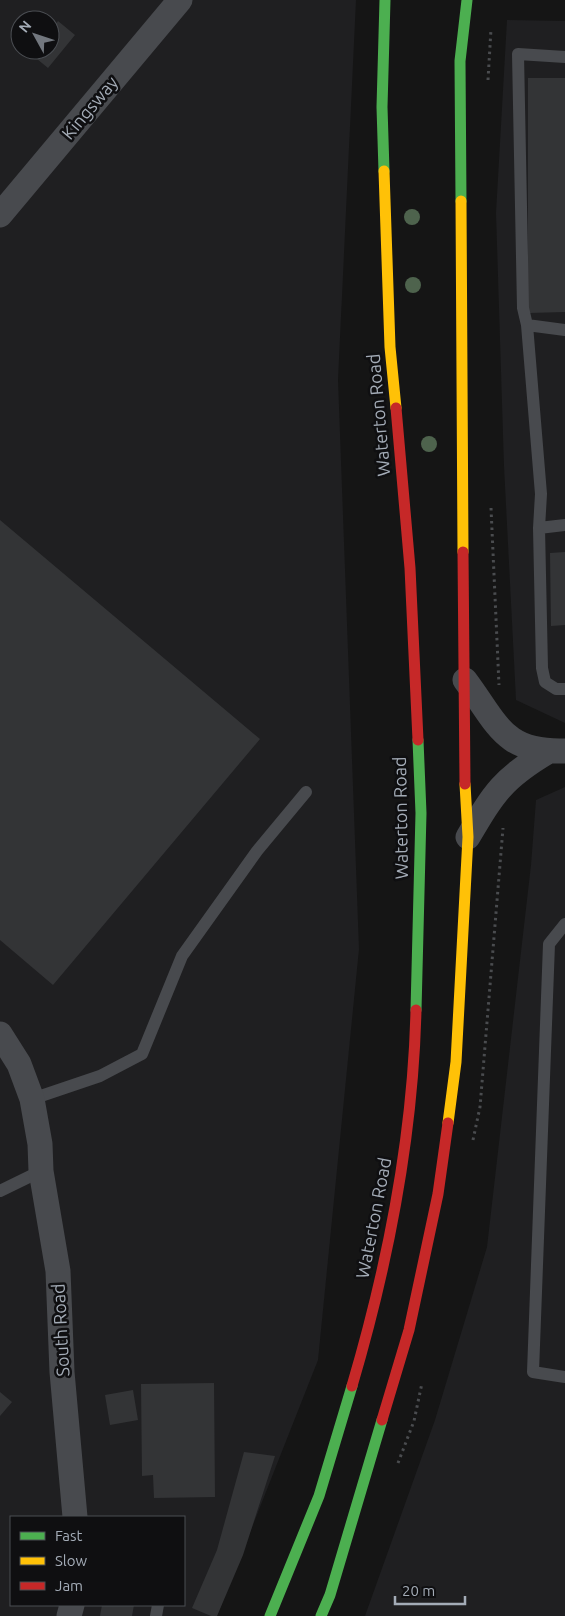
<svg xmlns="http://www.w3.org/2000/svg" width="565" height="1616" font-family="Ubuntu,sans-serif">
  <rect width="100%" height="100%" fill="#151515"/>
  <!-- built -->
  <path fill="#1f1f21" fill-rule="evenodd" d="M0,0H356L338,380L359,949L318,1360L217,1616H0ZM20,20H50V50H20ZM11,1517H184V1605H11Z
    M507,20L565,21V723L516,700L504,466L496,213Z
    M565,787V1616H365L435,1420L487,1247L531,865L536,800Z"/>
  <!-- building -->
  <path fill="#333436" d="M58,21L75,35L48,68L31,54L34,50H50V31Z
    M528,78H565V312L528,313Z
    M0,520L260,739L53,985L0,940Z
    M565,552V625L551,626L550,553Z
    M214,1383L215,1497L154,1498L153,1475L142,1476L141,1384Z
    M133,1390L138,1420L110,1425L105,1395Z
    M0,1392L12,1402L0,1416Z
    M244,1452L275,1456L243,1555L217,1616H211L192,1608L217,1550Z
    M102,1605H134L132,1616H100Z"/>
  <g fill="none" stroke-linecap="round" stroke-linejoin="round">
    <!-- path -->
    <path stroke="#4a4c4f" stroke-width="3" stroke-dasharray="2.5 4" stroke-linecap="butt" d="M488,80L491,29
      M491,508L499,685
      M473,1140L480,1107L503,828
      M398,1463L414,1421L422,1383"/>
    <!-- lane -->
    <path stroke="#484a4e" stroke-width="12" d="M527,325L523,308L518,54L565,57
      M565,525L539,528L542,668L545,682L556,689H565
      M539,528L541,494L527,325L565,330
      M565,924L549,944L533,1372L565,1377
      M32,1099L100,1076L142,1054L182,956L257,851L306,792
      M0,1191L41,1171
      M156,1616L158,1605"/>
    <!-- street -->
    <path stroke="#484a4e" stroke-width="25" d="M0,215L180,0
      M465,680C498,724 503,753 565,751
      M468,837C494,793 503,778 549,751
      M0,1034L19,1064L32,1099L40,1144L41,1171L58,1271L62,1372L75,1517
      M69,1616L72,1605"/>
    <!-- fast -->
    <path stroke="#4caf50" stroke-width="11" d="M384,171L382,107L385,0
      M461,201L460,61L467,0
      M416,1010L421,813L418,740
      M270,1616L319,1496L352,1386
      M321,1616L330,1595L382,1420"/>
    <!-- slow -->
    <path stroke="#ffc107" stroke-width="11" d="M384,171L390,347L396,408
      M461,201L463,552
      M448,1123L456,1062L468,837L465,784"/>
    <!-- jam -->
    <path stroke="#c62828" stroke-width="11" d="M396,408L410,568L418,740
      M463,552L465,784
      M352,1386C388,1264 413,1137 416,1010
      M382,1420L409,1330L438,1194L448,1123"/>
  </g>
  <!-- trees -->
  <g fill="#4e634d">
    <circle cx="412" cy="217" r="8"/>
    <circle cx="413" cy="285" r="8"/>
    <circle cx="429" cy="444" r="8"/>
  </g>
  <g text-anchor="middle" stroke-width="5" stroke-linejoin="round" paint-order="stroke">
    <!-- street labels -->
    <g font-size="18" fill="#a4acb7" stroke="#0f0f11">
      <text transform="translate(90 108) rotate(-50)" y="6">Kingsway</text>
      <text transform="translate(379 415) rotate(-95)" y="6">Waterton Road</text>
      <text transform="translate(401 818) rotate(-91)" y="6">Waterton Road</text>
      <text transform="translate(374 1218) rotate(-79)" y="6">Waterton Road</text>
      <text transform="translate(61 1330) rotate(-93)" y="6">South Road</text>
    </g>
  </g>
  <!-- legend -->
  <rect x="10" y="1516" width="175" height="90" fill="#0f0f11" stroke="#4b4e53"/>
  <rect x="20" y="1532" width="25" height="8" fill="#4caf50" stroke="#4b4e53"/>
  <text x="55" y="1541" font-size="15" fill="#a4acb7">Fast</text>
  <rect x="20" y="1557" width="25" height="8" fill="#ffc107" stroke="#4b4e53"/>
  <text x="55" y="1566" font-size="15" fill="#a4acb7">Slow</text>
  <rect x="20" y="1582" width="25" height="8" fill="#c62828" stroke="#4b4e53"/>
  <text x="55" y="1591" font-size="15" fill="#a4acb7">Jam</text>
  <!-- north arrow -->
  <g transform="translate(35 35) rotate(310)"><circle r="24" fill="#0f0f11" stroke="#4b4e53"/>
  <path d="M0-4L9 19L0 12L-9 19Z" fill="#72777e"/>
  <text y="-8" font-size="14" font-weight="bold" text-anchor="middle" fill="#a4acb7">N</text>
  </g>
  <!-- scale -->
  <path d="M395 1596v8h70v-8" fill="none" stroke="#a4acb7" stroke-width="2.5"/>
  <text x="402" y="1596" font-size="15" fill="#a4acb7" stroke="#0f0f11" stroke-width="4" paint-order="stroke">20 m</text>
</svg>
